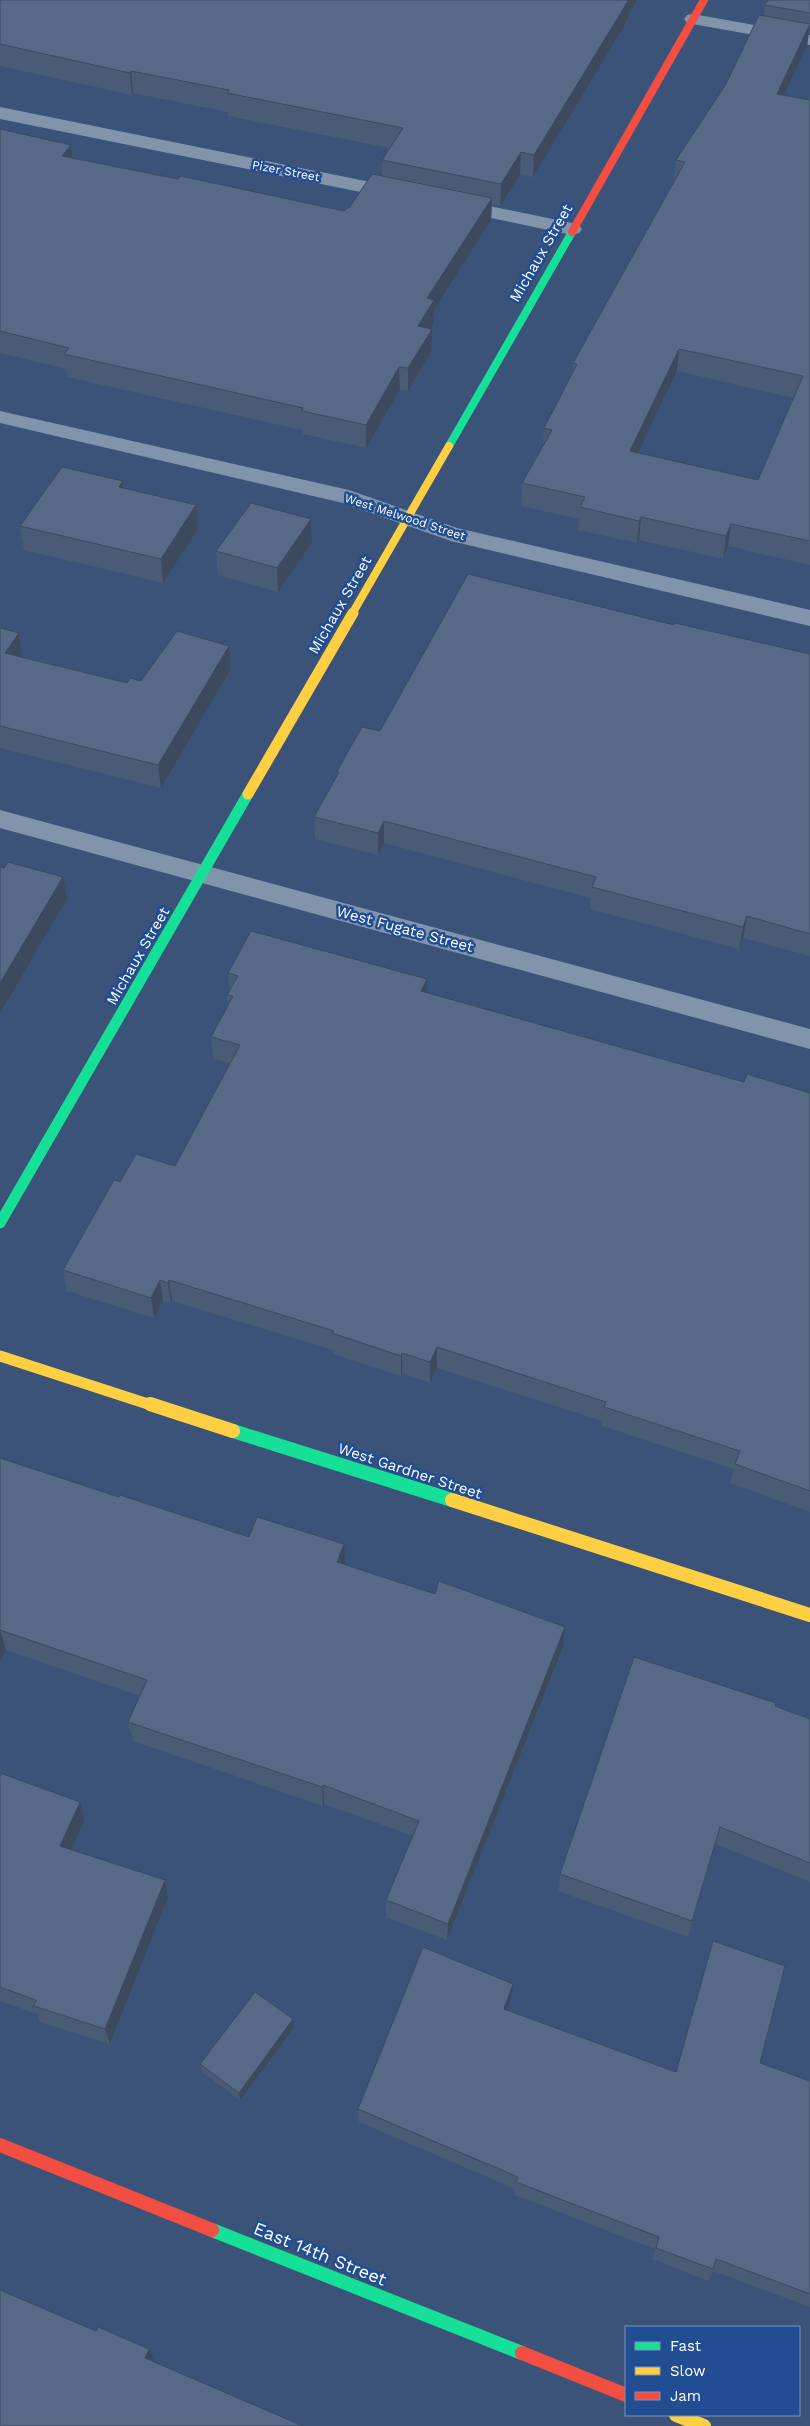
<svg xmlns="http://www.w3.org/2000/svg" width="810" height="2426" font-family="'Work Sans',sans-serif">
  <rect width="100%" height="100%" fill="#3b5378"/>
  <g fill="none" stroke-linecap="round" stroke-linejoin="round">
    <!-- street -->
    <path fill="#8294ab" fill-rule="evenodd" d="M693,14L810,35V45L687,23L684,19L687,15Z
      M0,107L400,188L407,190L410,194L407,198L400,200L0,119Z
      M455,199L572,223L579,225L582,229L579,233L572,235L448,209L445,205L448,201Z
      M0,411L349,490L457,528L810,610V626L451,541L343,503L0,423Z
      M0,810L810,1029V1049L0,828Z"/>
    <!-- fast-far2 -->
    <path stroke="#16e098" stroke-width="8" d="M449,446L572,232"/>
    <!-- fast-far1 -->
    <path stroke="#16e098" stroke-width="11" d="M0,1223L248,794"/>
    <!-- fast -->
    <path stroke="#16e098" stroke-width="14" d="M233,1431L452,1500
      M212,2230L522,2353"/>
    <!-- slow-far2 -->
    <path stroke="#ffcf43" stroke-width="8" d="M352,614L449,446"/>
    <!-- slow-far1 -->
    <path stroke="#ffcf43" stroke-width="11" d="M248,794L353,613
      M0,1356L154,1406"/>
    <!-- slow -->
    <path stroke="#ffcf43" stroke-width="14" d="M150,1404L233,1431
      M452,1500L810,1615
      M676,2415L704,2426"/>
    <!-- jam-far1 -->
    <path stroke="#f24e42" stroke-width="8" d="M572,232L704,0"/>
    <!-- jam -->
    <path stroke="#f24e42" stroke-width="14" d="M0,2145L212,2230
      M522,2353L626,2395"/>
  </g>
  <!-- wall -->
  <path fill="#4a5b75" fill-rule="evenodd" d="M0,0L627,18L626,23L533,177L520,175L500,206L492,205L491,220L434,310V323L430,329L431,352L408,391L400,390L366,448L303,434L302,430L67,377L66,369L0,353V129L71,145L73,158L178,179L344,211L349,208L382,176V160L390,148L228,116V112L133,93L132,95L0,66Z
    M810,0V33H809L807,46L784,96L810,100V565L728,546L723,559L639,540L637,543L578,530L579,519L521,506L522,483L543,446L544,428L572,375L573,363L673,182L676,160L726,84L764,16L765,5ZM677,371L793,398L758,480L638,453Z
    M123,481L124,488L196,505L198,529L163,583L24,550L20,526Z
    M311,519L312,543L278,592L218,575L216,551Z
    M674,625L810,654V956L743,938L739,949L590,909L591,898L384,843L378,855L315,839L314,817L337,775V771L380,731Z
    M0,628L22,657L127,683L141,681L229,646L231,669L161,788L0,748Z
    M228,973L427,993L744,1082L810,1093V1512L730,1483L734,1469L602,1426V1421L437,1368L430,1383L402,1373L401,1376L333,1354V1350L172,1301L171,1303L163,1301L154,1318L67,1291L63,1270L120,1182L175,1166L230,1063L213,1059L211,1037L228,1005L227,995L230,990Z
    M0,1458L119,1497L249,1537L345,1565L563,1647L447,1940L386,1917V1900L413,1836L324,1804L323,1806L133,1741L128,1722L140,1696L6,1650L0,1663Z
    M775,1706L810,1719V1882L715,1844L688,1937L558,1891L560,1874Z
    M0,1773L85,1820L71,1850L165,1880L168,1897L110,2044L40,2022L37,2014L0,2001Z
    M511,1999L507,2010L675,2072L760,2063L810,2081V2307L713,2271L708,2281L652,2259L655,2249L515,2195V2189L359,2122L358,2109Z
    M294,2028L240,2100L202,2072L200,2064Z"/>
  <!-- shaded-wall -->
  <path fill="#3c4a5f" d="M626,0H637L627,18L626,23L533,177L534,155Z
    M810,24L807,46L774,117L777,94Z
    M131,71L133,93L132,95L130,73Z
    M71,145L74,168L62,156Z
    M521,152L520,175L500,206L501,184Z
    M492,198L491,220L434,310V323L418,349V326L427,298Z
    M432,329L431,352L408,391V368Z
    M679,349L677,371L628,474L630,451Z
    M399,367L400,390L366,448V425Z
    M123,481L126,506L119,487Z
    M196,505L198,529L163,583L161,559Z
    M641,517L639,540L637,543L639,521Z
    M311,519L312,543L278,592L277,568Z
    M731,524L728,546L723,559L726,536Z
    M19,633L22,656L9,676L5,653Z
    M229,646L231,669L161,788L158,765Z
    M384,821V843L378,855V833Z
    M63,877L67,899L0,1013V983Z
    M747,916L743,938L739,949L743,927Z
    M427,979L426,1001L421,991Z
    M160,1280L163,1301L154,1318L151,1298Z
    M169,1280L172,1301L171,1303L168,1283Z
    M437,1347V1368L430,1383V1362Z
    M402,1353V1373L401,1376V1356Z
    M344,1544L345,1565L337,1562Z
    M565,1627L563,1647L447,1940L448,1924Z
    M0,1630L6,1650L0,1663Z
    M323,1785L324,1804L323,1806L322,1787Z
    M80,1802L85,1820L65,1863L60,1846Z
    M165,1880L168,1897L110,2044L105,2029Z
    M513,1984L511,1999L502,2024L504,2009Z
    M293,2019L294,2028L240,2100L239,2093Z
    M149,2349L153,2359L149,2368L145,2358Z"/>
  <!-- building -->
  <path fill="#566a88" stroke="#3c4a5f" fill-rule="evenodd" d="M0,0H626L628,1L534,155L521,152L501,184L382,160L403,128L227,93L229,90L131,71L130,73L0,44Z
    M768,0H810V13L765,5Z
    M759,15L810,24L777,94L810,100V541L731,524L726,536L641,517L639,521L580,507L585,497L522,483L552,430L544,428L577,364L573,363L685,162L676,160L726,84ZM679,349L803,376L758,480L630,451Z
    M0,129L71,145L62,156L178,179L181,176L344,211L347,208H349L372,174L492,198L427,298L434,300L418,326L432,329L408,368L399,367L366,425L302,411L303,408L64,354L69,348L0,331Z
    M62,467L123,481L119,487L196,505L161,559L20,526Z
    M251,503L311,519L277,568L216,551Z
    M468,574L674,625L675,623L810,654V934L747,916L743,927L592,887L596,877L384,821L378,833L314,817L339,772L337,771L362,727L380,731Z
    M0,628L19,633L5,653L127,683L130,678L141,681L177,631L229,646L158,765L0,726Z
    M8,862L63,877L0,983V867L4,868Z
    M251,931L427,979L421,991L744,1082L747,1074L810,1093V1491L735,1464L740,1451L604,1407L606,1402L437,1347L430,1362L402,1353L401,1356L332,1333L334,1331L169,1280L168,1283L160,1280L151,1298L63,1270L114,1180L120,1182L136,1154L175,1166L240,1045L211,1037L233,996L227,995L238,976L228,973Z
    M0,1458L119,1497L120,1495L249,1537L257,1517L344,1544L337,1562L435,1594L439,1581L565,1627L448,1924L386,1900L419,1821L323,1785L322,1787L128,1722L147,1680L0,1630V1631Z
    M634,1657L776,1703L775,1706L810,1719V1863L720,1827L692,1921L560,1874Z
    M0,1773L80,1802L60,1846L165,1880L105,2029L34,2006L36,2000L0,1987Z
    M713,1941L785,1966L760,2063L810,2081V2294L716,2259L713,2269L656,2248L659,2237L516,2182L518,2177L358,2109L423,1947L513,1984L504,2009L676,2072Z
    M255,1992L293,2019L239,2093L200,2064Z
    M0,2290L96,2331L98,2327L149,2349L145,2358L303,2426H0Z"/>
  <g text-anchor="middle" stroke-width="5" stroke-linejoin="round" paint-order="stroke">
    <!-- far-street labels -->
    <g font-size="12" fill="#fff" stroke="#214d92">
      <text transform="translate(286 171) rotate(11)" y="4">Pizer Street</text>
      <text transform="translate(405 517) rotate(18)" y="4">West Melwood Street</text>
    </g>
    <!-- street labels -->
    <g font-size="15" fill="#fff" stroke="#214d92">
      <text transform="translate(541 253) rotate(-60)" y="5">Michaux Street</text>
      <text transform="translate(340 605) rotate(-60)" y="5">Michaux Street</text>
      <text transform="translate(405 929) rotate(15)" y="5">West Fugate Street</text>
      <text transform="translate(138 956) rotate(-60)" y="5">Michaux Street</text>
      <text transform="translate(410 1471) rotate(18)" y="5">West Gardner Street</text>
    </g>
    <!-- near-street labels -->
    <g font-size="18" fill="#fff" stroke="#214d92">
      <text transform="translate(320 2254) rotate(22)" y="6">East 14th Street</text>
    </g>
  </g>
  <!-- legend -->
  <rect x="625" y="2326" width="175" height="90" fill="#214d92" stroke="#7a94be"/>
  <rect x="635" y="2342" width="25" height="8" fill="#16e098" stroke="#7a94be"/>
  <text x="670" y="2351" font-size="15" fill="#ffffff">Fast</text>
  <rect x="635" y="2367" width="25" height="8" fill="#ffcf43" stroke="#7a94be"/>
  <text x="670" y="2376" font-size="15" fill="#ffffff">Slow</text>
  <rect x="635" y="2392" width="25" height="8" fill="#f24e42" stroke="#7a94be"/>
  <text x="670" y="2401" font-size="15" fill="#ffffff">Jam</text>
</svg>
